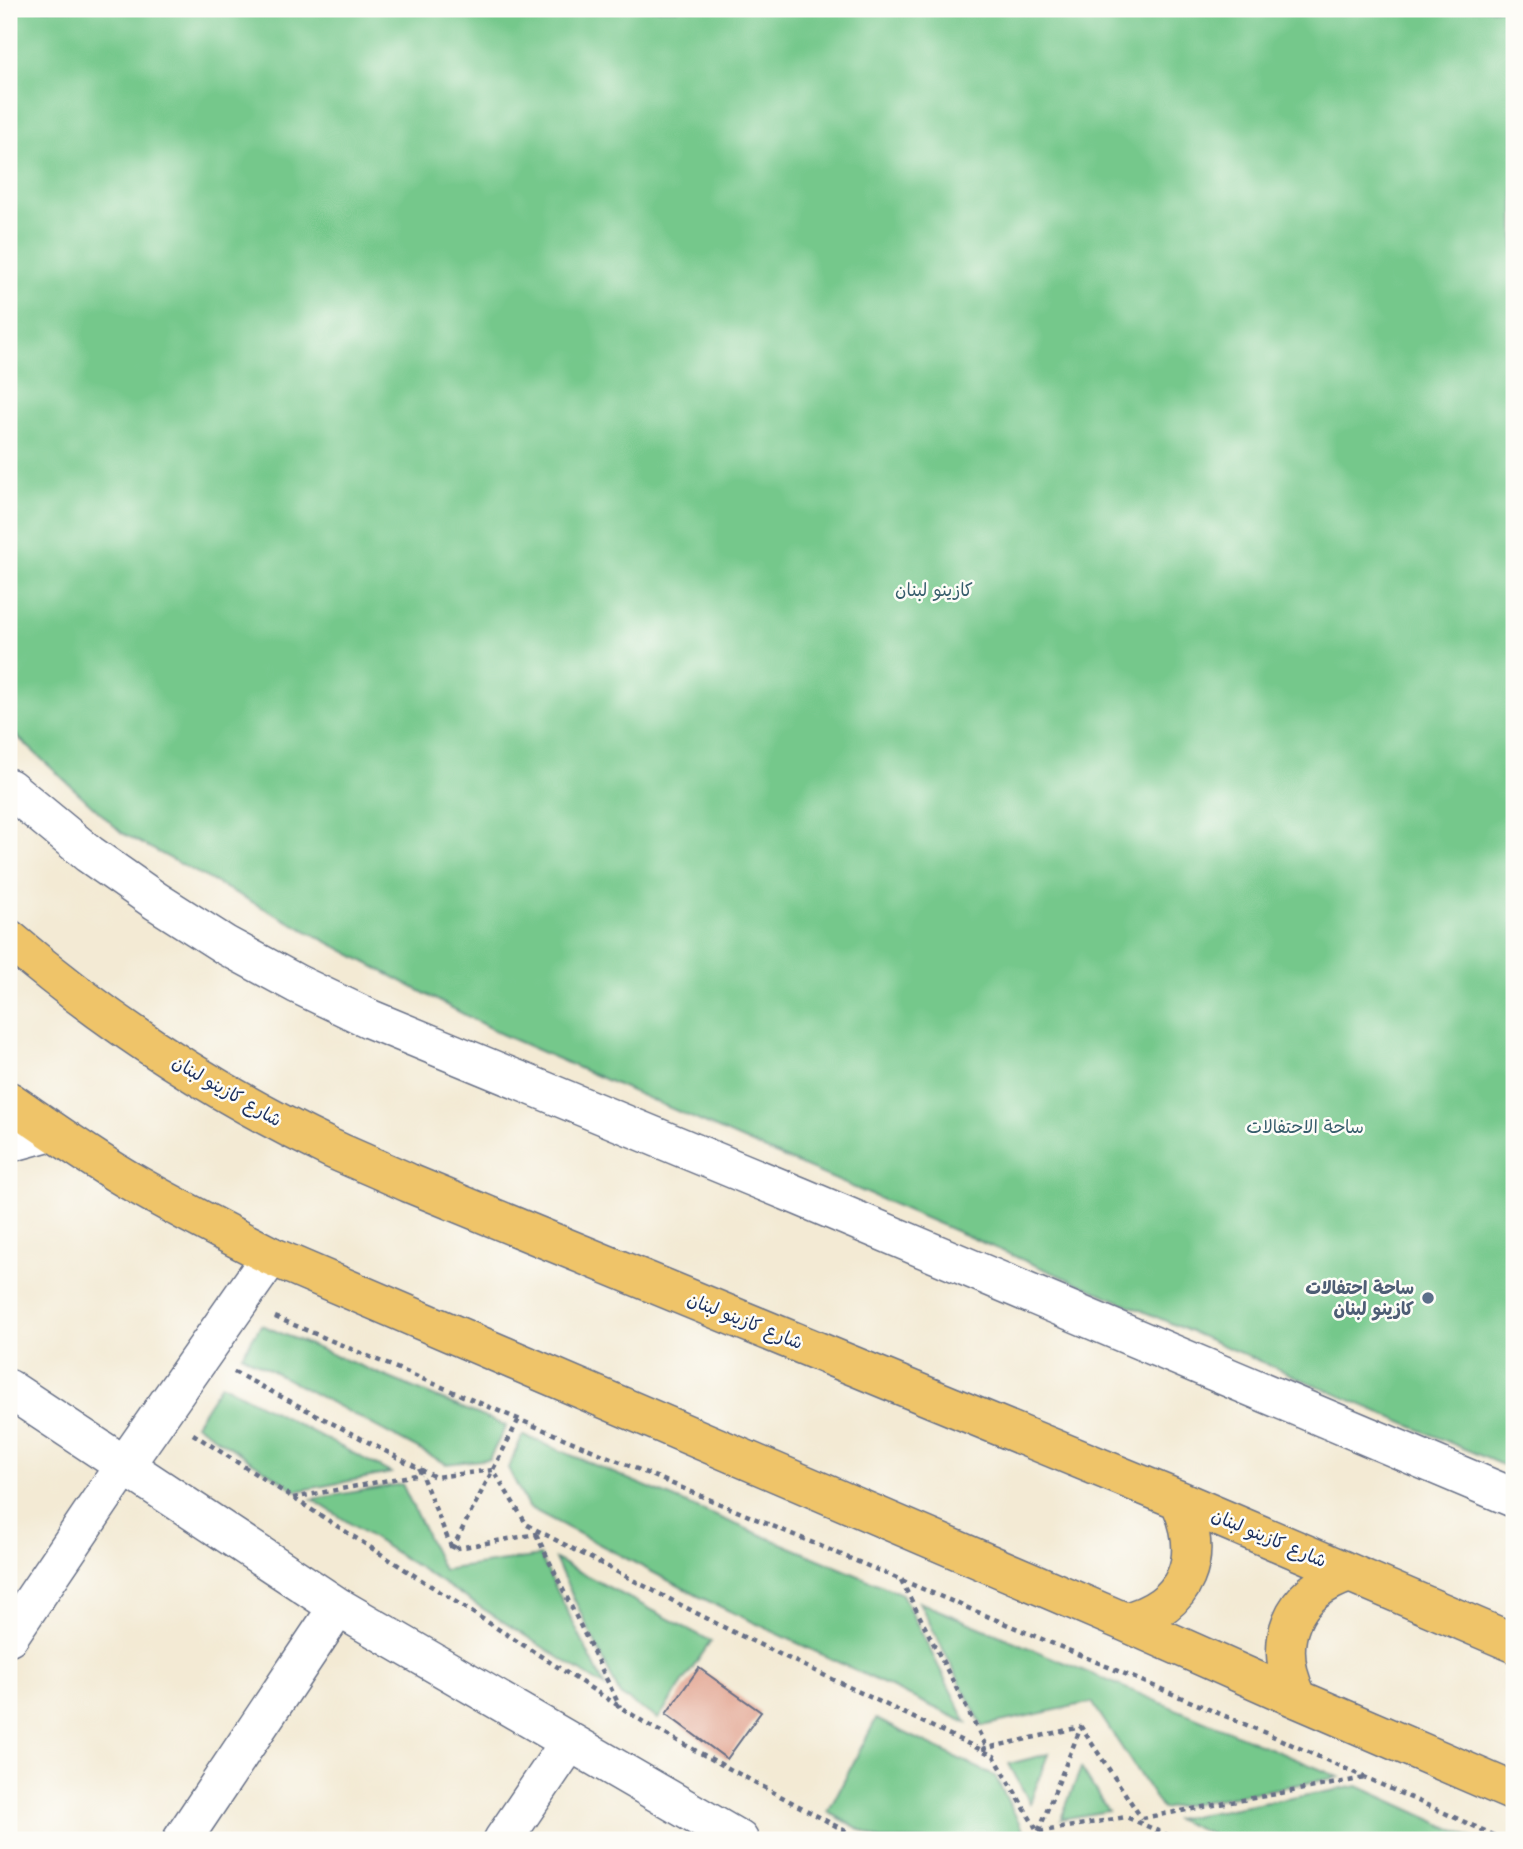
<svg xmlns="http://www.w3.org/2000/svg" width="1523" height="1849" font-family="'Playpen Sans','Playpen Sans Arabic',sans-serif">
  <rect width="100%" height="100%" fill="#fdfcf7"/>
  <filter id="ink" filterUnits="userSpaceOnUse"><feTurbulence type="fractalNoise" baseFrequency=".0143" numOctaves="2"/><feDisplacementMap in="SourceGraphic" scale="14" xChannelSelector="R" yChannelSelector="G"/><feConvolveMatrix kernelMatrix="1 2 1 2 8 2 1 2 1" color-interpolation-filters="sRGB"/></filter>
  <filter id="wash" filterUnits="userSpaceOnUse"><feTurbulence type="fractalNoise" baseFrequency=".00686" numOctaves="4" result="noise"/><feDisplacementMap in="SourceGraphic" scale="28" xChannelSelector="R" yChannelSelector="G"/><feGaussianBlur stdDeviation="1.57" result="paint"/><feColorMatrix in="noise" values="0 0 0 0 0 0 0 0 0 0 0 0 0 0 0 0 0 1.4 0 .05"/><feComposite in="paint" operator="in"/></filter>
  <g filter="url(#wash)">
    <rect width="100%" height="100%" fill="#f3ead4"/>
    <!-- green -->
    <path fill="#74c88b" stroke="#487c74" stroke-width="2" d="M9,9H1514V1470L773,1153L501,1034L122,833L9,729Z
      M261,1325L506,1426L489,1459L446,1464L242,1355Z
      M221,1384L391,1473L297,1491L195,1424Z
      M523,1435L902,1594L967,1723L702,1598L528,1507L508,1468Z
      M402,1484L443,1570L540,1556L605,1687L312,1499Z
      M555,1559L711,1641L658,1719L620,1695Z
      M919,1602L1339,1777L1162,1809L1092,1702L982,1726Z
      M876,1719L995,1776L1026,1836L1024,1840H880L828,1812Z
      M1048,1754L1030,1803L1009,1764Z
      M1081,1768L1108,1811L1061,1819Z
      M1358,1786L1476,1840H1224L1175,1819Z"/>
    <g id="blocks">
      <!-- building -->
      <path fill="#e2a491" d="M699,1668L761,1712L727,1759L666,1714Z"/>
    </g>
  </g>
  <g filter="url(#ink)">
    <use href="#blocks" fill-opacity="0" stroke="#677087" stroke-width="2"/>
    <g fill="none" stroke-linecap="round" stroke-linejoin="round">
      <defs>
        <path id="minor" d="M9,788L89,854L156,901L225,945L297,984L370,1019L799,1196L1514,1498
          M9,1143L52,1131
          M9,1389L338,1607L739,1840
          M9,1636L124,1466L271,1256
          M182,1840L338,1607
          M503,1840L569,1743"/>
        <path id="major" d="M9,939C106,1022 215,1093 330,1148C356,1160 383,1171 409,1183L1179,1500L1514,1643
          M9,1101C47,1127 85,1154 125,1178C173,1206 222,1231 271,1256L1125,1622L1298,1699L1514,1792
          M1125,1622C1188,1606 1206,1557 1179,1500
          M1298,1699C1271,1643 1290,1592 1350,1573"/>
      </defs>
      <!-- minor casing -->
      <use href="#minor" stroke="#677087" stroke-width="41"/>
      <!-- major casing -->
      <use href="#major" stroke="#677087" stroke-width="41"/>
      <!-- path -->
      <path stroke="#677087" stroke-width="4.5" stroke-dasharray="5 5" stroke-linecap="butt" d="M275,1317L1268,1734L1505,1840
        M234,1372L435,1477L493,1470L527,1525L731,1631L994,1756L1038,1832L1126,1817L1179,1840
        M193,1434L650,1726L862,1840
        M419,1469L452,1549L537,1534
        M293,1498L421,1474
        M536,1534L620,1707
        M452,1549L519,1419
        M901,1580L987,1748
        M982,1749L1081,1727L1142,1819
        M1142,1818L1365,1778
        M1035,1840L1081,1727"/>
      <!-- minor -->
      <use href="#minor" stroke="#fff" stroke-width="38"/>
      <!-- major -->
      <use href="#major" stroke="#efc469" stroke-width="38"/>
    </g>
  </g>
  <!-- markers -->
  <circle fill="#5c6f8a" stroke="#fdfcf7" stroke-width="2.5" cx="1428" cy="1298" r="7"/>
  <g text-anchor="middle" stroke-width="5" stroke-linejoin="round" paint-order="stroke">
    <!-- park labels -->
    <g font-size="18" fill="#365d6c" stroke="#fdfcf7">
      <text x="934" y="596">كازينو لبنان</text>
      <text x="1305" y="1133">ساحة الاحتفالات</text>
    </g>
    <!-- street labels -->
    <g font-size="18" fill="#1b2f5e" stroke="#fdfcf7">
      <text transform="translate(227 1091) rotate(30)" y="6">شارع كازينو لبنان</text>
      <text transform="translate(745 1321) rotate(22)" y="6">شارع كازينو لبنان</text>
      <text transform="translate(1269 1538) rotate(23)" y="6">شارع كازينو لبنان</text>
    </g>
    <!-- service labels -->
    <g font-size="18" font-weight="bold" fill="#4e5e75" stroke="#fdfcf7" text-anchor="end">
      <text x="1414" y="1294">ساحة احتفالات<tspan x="1414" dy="21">كازينو لبنان</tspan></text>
    </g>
  </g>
  <!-- margin -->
  <rect width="1523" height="1849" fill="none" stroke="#fdfcf7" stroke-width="35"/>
</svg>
